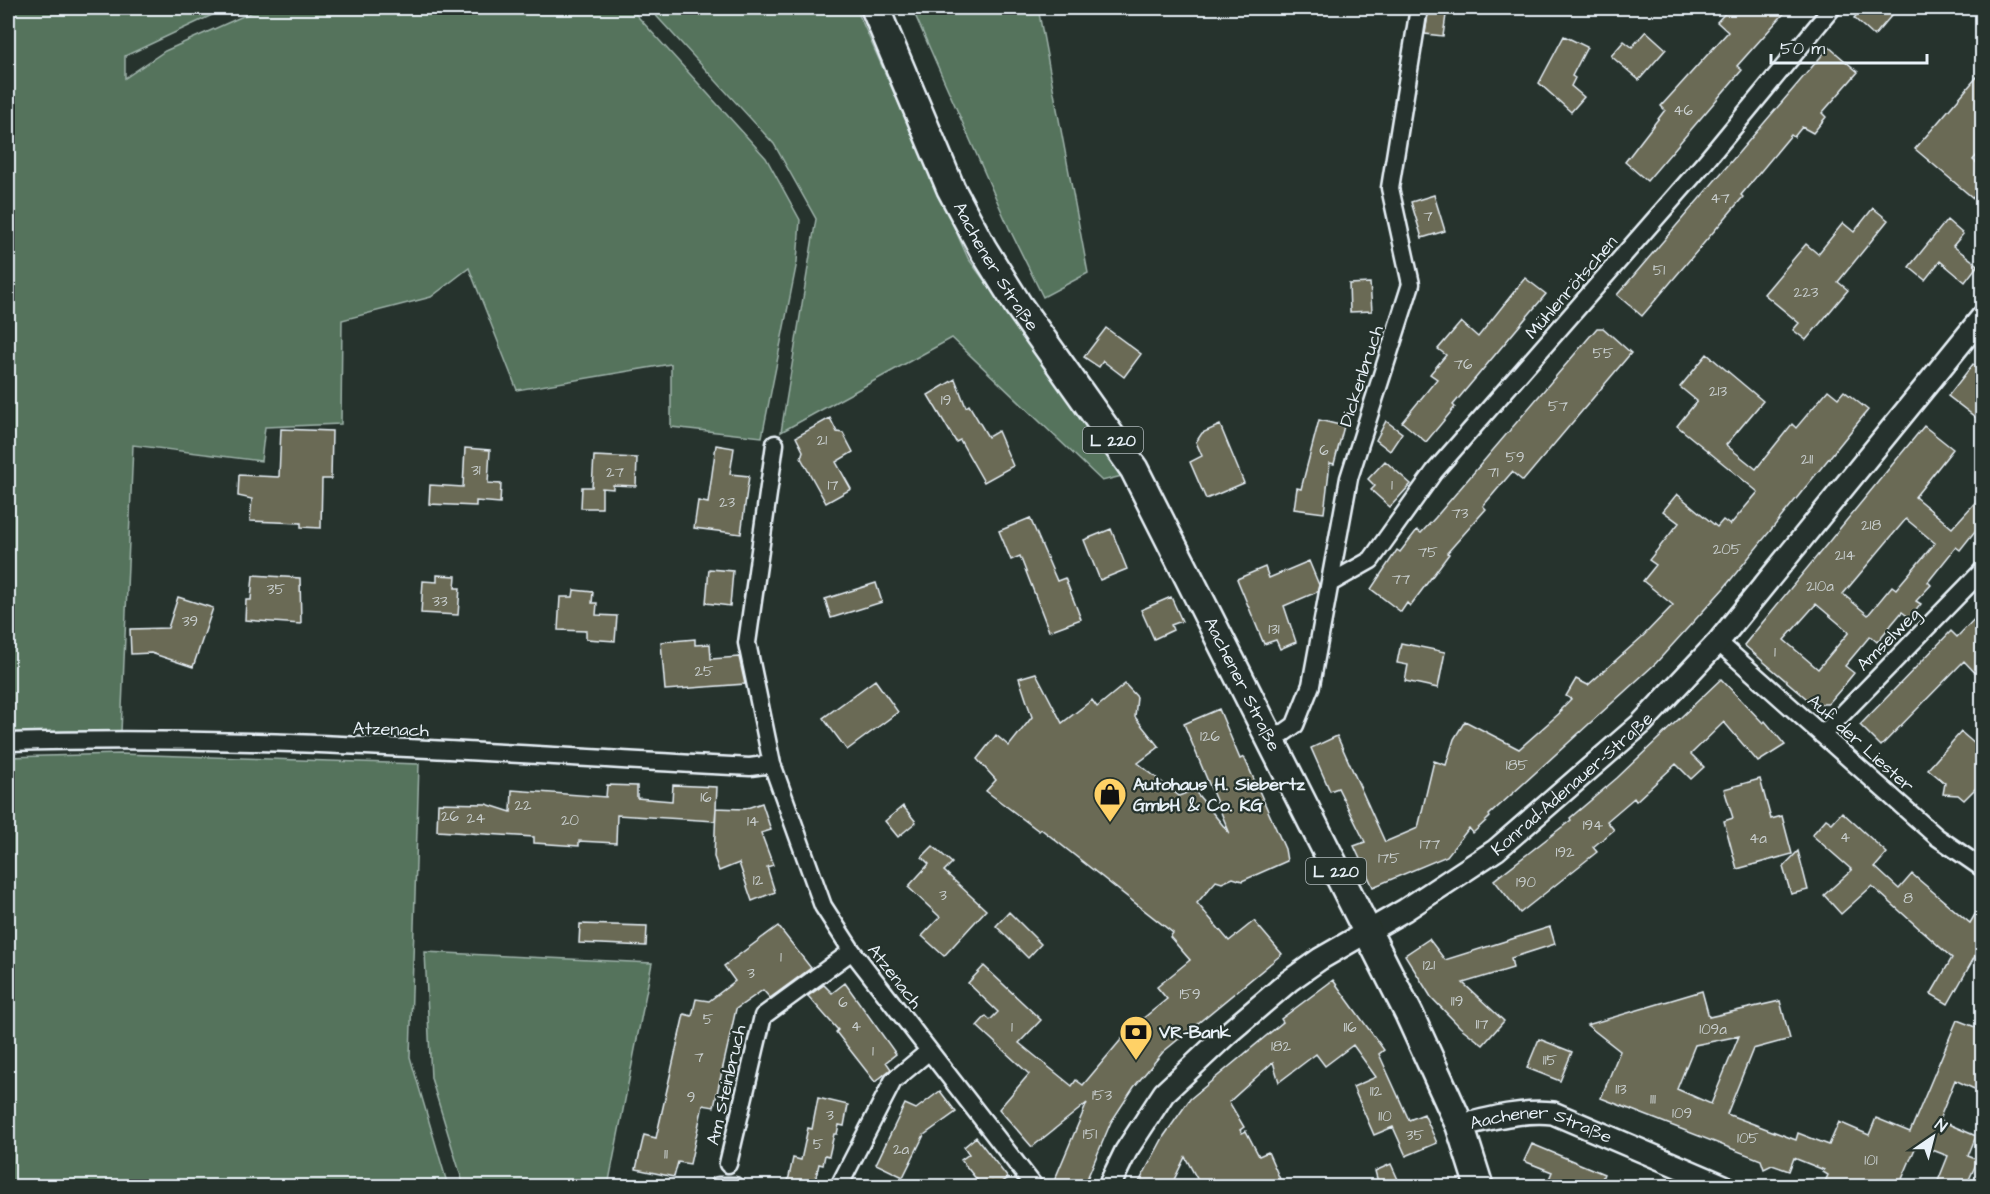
<svg xmlns="http://www.w3.org/2000/svg" width="1990" height="1194" font-family="'Architects Daughter',sans-serif">
  <rect width="100%" height="100%" fill="#26332d"/>
  <filter id="ink" filterUnits="userSpaceOnUse"><feTurbulence type="fractalNoise" baseFrequency=".0167" numOctaves="2"/><feDisplacementMap in="SourceGraphic" scale="12" xChannelSelector="R" yChannelSelector="G"/><feConvolveMatrix kernelMatrix="1 2 1 2 8 2 1 2 1" color-interpolation-filters="sRGB"/></filter>
  <g filter="url(#ink)">
    <!-- green -->
    <path fill="#54735c" stroke="#9eb2aa" stroke-width="1.5" d="M8,8H227L125,56V78L165,51L261,8H630L766,158L800,220L797,262L762,437L671,427V364L517,390L469,268L431,297L342,320L341,424L265,427L261,461L133,445L121,732L8,734Z
      M649,8H856L968,258L1126,475L1102,481L952,338L781,432L816,219L774,144Z
      M912,8H1038L1088,273L1043,297L1009,228Z
      M121,754L419,764L410,1057L448,1186H8V757Z
      M425,952L652,963L608,1186H464L431,1078Z"/>
    <!-- building -->
    <path fill="#6b6a55" stroke="#e8f1f8" stroke-width="1.5" fill-rule="evenodd" d="M1429,8H1447L1443,36L1425,34Z
      M1730,8H1789L1737,66L1742,70L1647,181L1625,162L1665,110L1661,106L1728,32L1717,22Z
      M1863,8H1898L1874,36L1854,18Z
      M1646,31L1666,49L1639,80L1611,56L1624,41L1632,47Z
      M1564,36L1587,47L1572,76L1575,78L1571,86L1584,97L1571,112L1539,83Z
      M1829,47L1858,72L1822,113L1826,117L1813,133L1802,127L1794,137L1791,135L1741,195L1743,197L1642,316L1617,295Z
      M1983,70V148L1973,160L1983,168V187L1973,198L1915,149Z
      M1434,195L1445,231L1422,238L1411,202Z
      M1873,208L1888,220L1838,282L1848,290L1806,340L1793,330L1799,323L1764,294L1806,244L1818,254L1843,223L1854,232Z
      M1947,220L1963,234L1953,246L1978,265L1965,282L1940,261L1925,280L1909,267Z
      M1525,278L1546,294L1453,405L1455,407L1426,442L1402,422L1437,379L1430,374L1446,355L1438,349L1461,322L1478,337Z
      M1370,283L1372,311L1350,312L1349,284Z
      M1106,328L1141,354L1124,377L1103,361L1099,367L1084,357Z
      M1597,328H1603L1631,353L1523,481L1512,472L1483,506L1486,509L1447,553L1449,554L1410,606L1407,603L1401,612L1371,589L1397,550L1400,552L1417,530L1421,533L1435,518Z
      M1707,354L1763,401L1726,445L1756,469L1792,424L1796,428L1828,390L1838,398L1844,391L1868,410L1724,588L1656,663L1489,815L1490,817L1473,833L1469,828L1447,856L1373,887L1354,846L1365,842L1338,788L1330,791L1311,748L1337,736L1385,842L1418,828L1434,761L1446,765L1454,739L1465,721L1519,749L1562,711L1560,710L1571,699L1566,696L1576,679L1588,685L1643,636L1673,605L1643,581L1656,565L1649,560L1679,523L1663,511L1677,494L1717,527L1723,520L1730,525L1758,492L1677,426L1697,401L1680,387Z
      M1973,364L1983,372V423L1948,396Z
      M955,379L966,407L969,405L988,437L998,431L1013,466L984,482L960,440L956,442L928,395Z
      M830,418L837,432L843,433L853,452L836,462L851,489L826,503L801,458L803,451L796,437Z
      M1319,420L1344,426L1334,464L1330,463L1324,513L1294,509L1297,488L1301,489Z
      M1386,421L1402,433L1390,451L1376,440Z
      M1220,425L1244,483L1206,499L1190,462L1202,456L1196,442L1202,433Z
      M1924,426L1953,449L1915,497L1952,528L1983,494V521L1960,550L1956,547L1928,582L1931,585L1916,601L1921,604L1910,618L1902,612L1877,642L1870,636L1845,666L1854,673L1841,689L1828,704H1813L1744,645ZM1906,519L1935,543L1896,589L1892,586L1868,615L1843,594ZM1816,604L1849,632L1818,669L1784,640Z
      M281,429L332,431L331,479H322L321,528L301,527V523L250,521L252,499L238,496L239,475L279,477Z
      M716,445L734,448L730,474L749,476L741,534L694,528L698,501L708,503Z
      M465,448L490,450L488,483L501,484L500,503L476,501V506L429,504L430,485L463,487Z
      M594,456L637,458L636,486L613,485V489L602,488V508H581L582,487H592Z
      M1385,461L1411,484L1390,507L1371,490L1375,486L1368,479Z
      M1030,518L1057,581L1065,578L1081,619L1049,631L1020,556L1011,560L999,531Z
      M1111,529L1127,569L1100,580L1084,540Z
      M1309,561L1319,585L1317,592L1284,606L1296,642L1280,649L1276,640L1264,644L1237,579L1265,567L1269,578Z
      M709,569L733,571L730,606L706,603Z
      M253,575L300,578L301,624L245,620L246,600H251Z
      M437,575L456,576L455,588H460L458,615L421,613L423,581L437,582Z
      M876,583L882,602L831,618L825,599Z
      M574,590L593,592L592,603H597L596,615L617,616L615,641L586,639V631L558,630L560,597H573Z
      M178,597L213,608L193,667L151,653L131,654L130,629L168,628Z
      M1171,597L1182,621L1171,625L1173,630L1154,639L1141,610Z
      M1983,610V681L1964,661L1881,746L1860,725L1951,631L1957,637Z
      M695,639V645L710,644L711,659L739,657L745,684L665,690L661,642Z
      M1401,643L1445,652L1438,688L1405,681L1408,665L1397,663Z
      M1036,673L1062,723L1092,700L1097,707L1125,684L1137,697L1135,717L1159,747L1138,763L1179,796L1194,790L1230,834L1184,724L1219,709L1240,759L1244,757L1285,849L1287,861L1242,881L1233,878L1222,883L1216,881L1197,903L1229,941L1254,921L1282,954L1163,1052L1134,1087L1111,1122L1084,1186H1052L1087,1103L1032,1147L999,1109L1029,1074L977,1026L986,1016L990,1020L998,1012L968,983L984,966L1041,1020L1019,1043L1072,1086L1076,1080L1083,1085L1130,1029L1167,999L1157,987L1190,960L1170,937L1173,933L1041,829L1039,831L986,791L996,780L977,759L996,735L1009,746L1032,717L1019,678Z
      M1721,679L1763,723L1765,721L1785,745L1758,762L1724,722L1691,754L1704,767L1691,779L1676,764L1636,801L1634,798L1607,821L1614,830L1593,847L1597,852L1520,913L1494,880L1571,820L1570,818L1617,778Z
      M875,680L898,712L847,750L823,718Z
      M1961,732L1983,751V781L1964,800L1958,795L1943,794L1945,783L1928,769Z
      M1760,779L1771,819L1782,816L1792,854L1737,869L1724,821L1733,818L1724,789Z
      M607,785L637,786V798L672,801L673,785L717,787L716,808L744,809L762,803L771,830L761,833L773,865L767,867L775,892L752,901L739,863L719,871L714,857L716,808L715,821L617,815L616,843L579,841V846L534,843V837L437,831L438,803L486,804L511,812L512,790L606,797Z
      M903,806L916,822L898,837L885,821Z
      M1842,812L1887,853L1875,867L1899,889L1912,874L1970,923L1983,901V942L1948,1004L1931,994L1952,958L1872,886L1841,914L1824,895L1852,870L1812,835L1826,819L1832,823Z
      M933,846L952,863L944,871L986,910L944,956L922,936L940,917L908,887L929,864L922,857Z
      M1798,851L1808,890L1791,894L1783,867Z
      M1009,912L1041,944L1028,958L996,926Z
      M580,924L647,926L646,946L579,943Z
      M778,926L811,968L770,998L763,990L736,1009L714,1107L703,1105L690,1164L678,1162L674,1177L636,1169L644,1135L656,1138L684,1014L692,1016L696,999L709,1001L735,981L724,966Z
      M1550,927L1555,944L1511,958L1513,968L1463,983L1504,1021L1483,1045L1460,1027L1431,997L1405,955L1429,939L1445,960Z
      M1333,980L1384,1050L1379,1054L1409,1120L1424,1114L1437,1143L1406,1156L1393,1127L1374,1135L1353,1087L1376,1077L1353,1045L1325,1066L1316,1054L1279,1082L1273,1062L1229,1102L1244,1127L1240,1130L1242,1133L1246,1131L1259,1156L1268,1152L1283,1186H1201L1185,1157L1171,1186H1137L1164,1136L1190,1099L1283,1022L1281,1019Z
      M845,983L896,1054L886,1062L891,1069L875,1082L836,1032L838,1030L808,996L824,985L832,993Z
      M1702,991L1709,1017L1780,1001L1790,1039L1753,1049L1727,1114L1796,1140L1798,1133L1829,1145L1839,1122L1869,1135L1876,1118L1910,1132L1957,1020L1983,1030V1093L1955,1080L1939,1120L1976,1136L1968,1156L1978,1160L1966,1186H1936L1948,1156L1917,1144L1899,1186H1823L1828,1175L1823,1172L1824,1170L1794,1158L1789,1171L1772,1165L1764,1169L1761,1160L1601,1098L1620,1051L1587,1025ZM1739,1036L1711,1104L1677,1089L1695,1045Z
      M1539,1039L1572,1052L1560,1081L1527,1068Z
      M940,1091L956,1112L924,1135L903,1177L876,1164L905,1104L916,1109Z
      M818,1098L848,1105L844,1126L839,1125L837,1134H834L829,1156L825,1155L823,1165L819,1164L814,1186H787L793,1158L801,1160L808,1128L812,1129Z
      M976,1137L1008,1178L997,1186L992,1182L982,1186L961,1160L969,1154L964,1147Z
      M1532,1144L1604,1174L1599,1186H1546L1552,1172L1524,1161Z
      M1391,1164L1401,1186H1379L1375,1171Z"/>
    <g fill="none" stroke-linecap="round" stroke-linejoin="round">
      <defs>
        <path id="minor" d="M775,444L747,643L772,764L823,906L852,951L1034,1186
          M1332,582L1371,560L1434,472L1706,161L1832,8
          M1718,642L1937,837L1982,868
          M1822,735L1982,571
          M8,742C255,734 503,754 750,767L772,764
          M1271,742L1295,725L1311,685L1349,478L1411,284L1390,188L1419,8
          M728,1164L763,1016L852,951
          M718,1186H735
          M839,1186L893,1081L929,1051"/>
        <g id="tertiary">
          <path id="s1" d="M1460,1126C1491,1118 1521,1110 1553,1113L1724,1186"/>
          <path id="s2" d="M1109,1186L1126,1151L1164,1093L1227,1034L1289,981L1320,959L1405,910L1496,850L1642,723L1718,642L1982,317"/>
        </g>
        <g id="primary">
          <path id="s3" d="M875,8L951,189L983,249L1018,305L1134,469L1409,1014L1460,1126L1479,1186"/>
        </g>
      </defs>
      <!-- minor casing -->
      <use href="#minor" stroke="#e8f1f8" stroke-width="21"/>
      <!-- tertiary casing -->
      <use href="#tertiary" stroke="#e8f1f8" stroke-width="26"/>
      <!-- primary casing -->
      <use href="#primary" stroke="#e8f1f8" stroke-width="32"/>
      <!-- minor -->
      <use href="#minor" stroke="#26332d" stroke-width="16"/>
      <!-- tertiary -->
      <use href="#tertiary" stroke="#26332d" stroke-width="21"/>
      <!-- primary -->
      <use href="#primary" stroke="#26332d" stroke-width="27"/>
    </g>
  </g>
  <!-- icons -->
  <defs>
    <symbol id="shop-pin" viewBox="-11 -11 22 30"><path d="M0 17L-7.5 6A9.5 9.5 0 1 1 7.5 6Z" fill="#ffd166" stroke="#26332d"/><path d="M-5-2.5h2.3a2.7 3.5 0 0 1 5.4 0H5L5.5 6h-11ZM-1.5-2.5h3a1.5 2.3 0 0 0-3 0Z" fill="#111"/></symbol>
    <symbol id="bank-pin" viewBox="-11 -11 22 30"><path d="M0 17L-7.5 6A9.5 9.5 0 1 1 7.5 6Z" fill="#ffd166" stroke="#26332d"/><path d="M-6-4H6V4H-6ZM0-2.3a2.3 2.3 0 1 0 0 4.6a2.3 2.3 0 1 0 0-4.6Z" fill="#111"/></symbol>
  </defs>
  <g fill-rule="evenodd">
    <use href="#shop-pin" x="1091" y="775" width="38" height="52"/>
    <use href="#bank-pin" x="1117" y="1013" width="38" height="52"/>
  </g>
  <g text-anchor="middle" stroke-width="4.5" stroke-linejoin="round" paint-order="stroke">
    <!-- number labels -->
    <g font-size="15" fill="#c9cfcf">
      <text x="1683" y="115">46</text>
      <text x="1720" y="203">47</text>
      <text x="1428" y="221">7</text>
      <text x="1659" y="275">51</text>
      <text x="1806" y="297">223</text>
      <text x="1603" y="358">55</text>
      <text x="1463" y="369">76</text>
      <text x="1718" y="396">213</text>
      <text x="946" y="405">19</text>
      <text x="1558" y="411">57</text>
      <text x="822" y="445">21</text>
      <text x="1324" y="455">6</text>
      <text x="1515" y="462">59</text>
      <text x="1807" y="464">211</text>
      <text x="476" y="475">31</text>
      <text x="615" y="477">27</text>
      <text x="1493" y="477">71</text>
      <text x="833" y="490">17</text>
      <text x="1392" y="490">1</text>
      <text x="727" y="507">23</text>
      <text x="1460" y="518">73</text>
      <text x="1871" y="530">218</text>
      <text x="1727" y="554">205</text>
      <text x="1428" y="557">75</text>
      <text x="1845" y="560">214</text>
      <text x="1401" y="584">77</text>
      <text x="1820" y="591">210a</text>
      <text x="276" y="594">35</text>
      <text x="440" y="606">33</text>
      <text x="190" y="626">39</text>
      <text x="1274" y="634">131</text>
      <text x="1775" y="657">1</text>
      <text x="704" y="676">25</text>
      <text x="1210" y="741">126</text>
      <text x="1517" y="770">185</text>
      <text x="706" y="802">16</text>
      <text x="523" y="810">22</text>
      <text x="450" y="821">26</text>
      <text x="476" y="823">24</text>
      <text x="570" y="825">20</text>
      <text x="753" y="826">14</text>
      <text x="1593" y="830">194</text>
      <text x="1845" y="842">4</text>
      <text x="1758" y="843">4a</text>
      <text x="1430" y="849">177</text>
      <text x="1565" y="857">192</text>
      <text x="1389" y="863">175</text>
      <text x="758" y="885">12</text>
      <text x="1526" y="887">190</text>
      <text x="943" y="900">3</text>
      <text x="1908" y="903">8</text>
      <text x="781" y="962">1</text>
      <text x="1429" y="970">121</text>
      <text x="751" y="978">3</text>
      <text x="1190" y="999">159</text>
      <text x="1457" y="1006">119</text>
      <text x="843" y="1007">6</text>
      <text x="708" y="1024">5</text>
      <text x="1482" y="1029">117</text>
      <text x="856" y="1031">4</text>
      <text x="1012" y="1032">1</text>
      <text x="1350" y="1032">116</text>
      <text x="1713" y="1034">109a</text>
      <text x="1281" y="1051">182</text>
      <text x="873" y="1056">1</text>
      <text x="699" y="1062">7</text>
      <text x="1550" y="1065">115</text>
      <text x="1621" y="1094">113</text>
      <text x="1376" y="1096">112</text>
      <text x="1102" y="1100">153</text>
      <text x="691" y="1102">9</text>
      <text x="1653" y="1104">111</text>
      <text x="1682" y="1118">109</text>
      <text x="830" y="1120">3</text>
      <text x="1385" y="1121">110</text>
      <text x="1090" y="1139">151</text>
      <text x="1415" y="1140">35</text>
      <text x="1748" y="1143">105</text>
      <text x="818" y="1149">5</text>
      <text x="901" y="1154">2a</text>
      <text x="666" y="1159">11</text>
      <text x="1871" y="1165">101</text>
    </g>
    <!-- shield labels -->
    <g fill="#26332d" stroke="#aeb8bb" stroke-width="1.5">
      <rect x="1083" y="427" width="60" height="26" rx="4.5"/>
      <rect x="1306" y="858" width="60" height="26" rx="4.5"/>
    </g>
    <g font-size="16" font-weight="bold" fill="#e8f1f8">
      <text x="1113" y="446">L 220</text>
      <text x="1336" y="877">L 220</text>
    </g>
    <!-- street labels -->
    <g font-size="18" fill="#e8f1f8" stroke="#26332d">
      <text dy="6" stroke="none"><textPath href="#s3" startOffset="286">Aachener Straße</textPath></text>
      <text transform="translate(1571 287) rotate(-49)" y="6">Mühlenrötschen</text>
      <text transform="translate(1361 376) rotate(-72)" y="6">Dickenbruch</text>
      <text transform="translate(1888 639) rotate(-45)" y="6">Amselweg</text>
      <text dy="6" stroke="none"><textPath href="#s3" startOffset="772">Aachener Straße</textPath></text>
      <text transform="translate(391 729) rotate(2)" y="6">Atzenach</text>
      <text transform="translate(1861 743) rotate(42)" y="6">Auf der Liester</text>
      <text dy="6" stroke="none"><textPath href="#s2" startOffset="622">Konrad-Adenauer-Straße</textPath></text>
      <text transform="translate(895 976) rotate(52)" y="6">Atzenach</text>
      <text transform="translate(726 1085) rotate(-77)" y="6">Am Steinbruch</text>
      <text dy="6" stroke="none"><textPath href="#s1" startOffset="84">Aachener Straße</textPath></text>
    </g>
    <!-- poi labels -->
    <g font-size="18" font-weight="bold" fill="#e8f1f8" stroke="#26332d" text-anchor="start">
      <text x="1133" y="790">Autohaus H. Siebertz<tspan x="1133" dy="21">GmbH &amp; Co. KG</tspan></text>
      <text x="1159" y="1038">VR-Bank</text>
    </g>
  </g>
  <!-- margin -->
  <rect width="1990" height="1194" fill="none" stroke="#26332d" stroke-width="30"/>
  <rect x="15" y="15" width="1960" height="1164" fill="none" stroke="#e8f1f8" stroke-width="2" filter="url(#ink)"/>
  <!-- north arrow -->
  <g transform="translate(1933 1137) rotate(35)" stroke="#26332d" stroke-width="4.5" paint-order="stroke">
  <path d="M0-4.5L10 22L0 15L-10 22Z" fill="#e8f1f8"/>
  <text y="-9" font-size="16" font-weight="bold" text-anchor="middle" fill="#e8f1f8">N</text>
  </g>
  <!-- scale -->
  <path d="M1771 54v9h156v-9" fill="none" stroke="#e8f1f8" stroke-width="3"/>
  <text x="1780" y="54" font-size="18" fill="#e8f1f8" stroke="#26332d" stroke-width="4.5" paint-order="stroke">50 m</text>
</svg>
